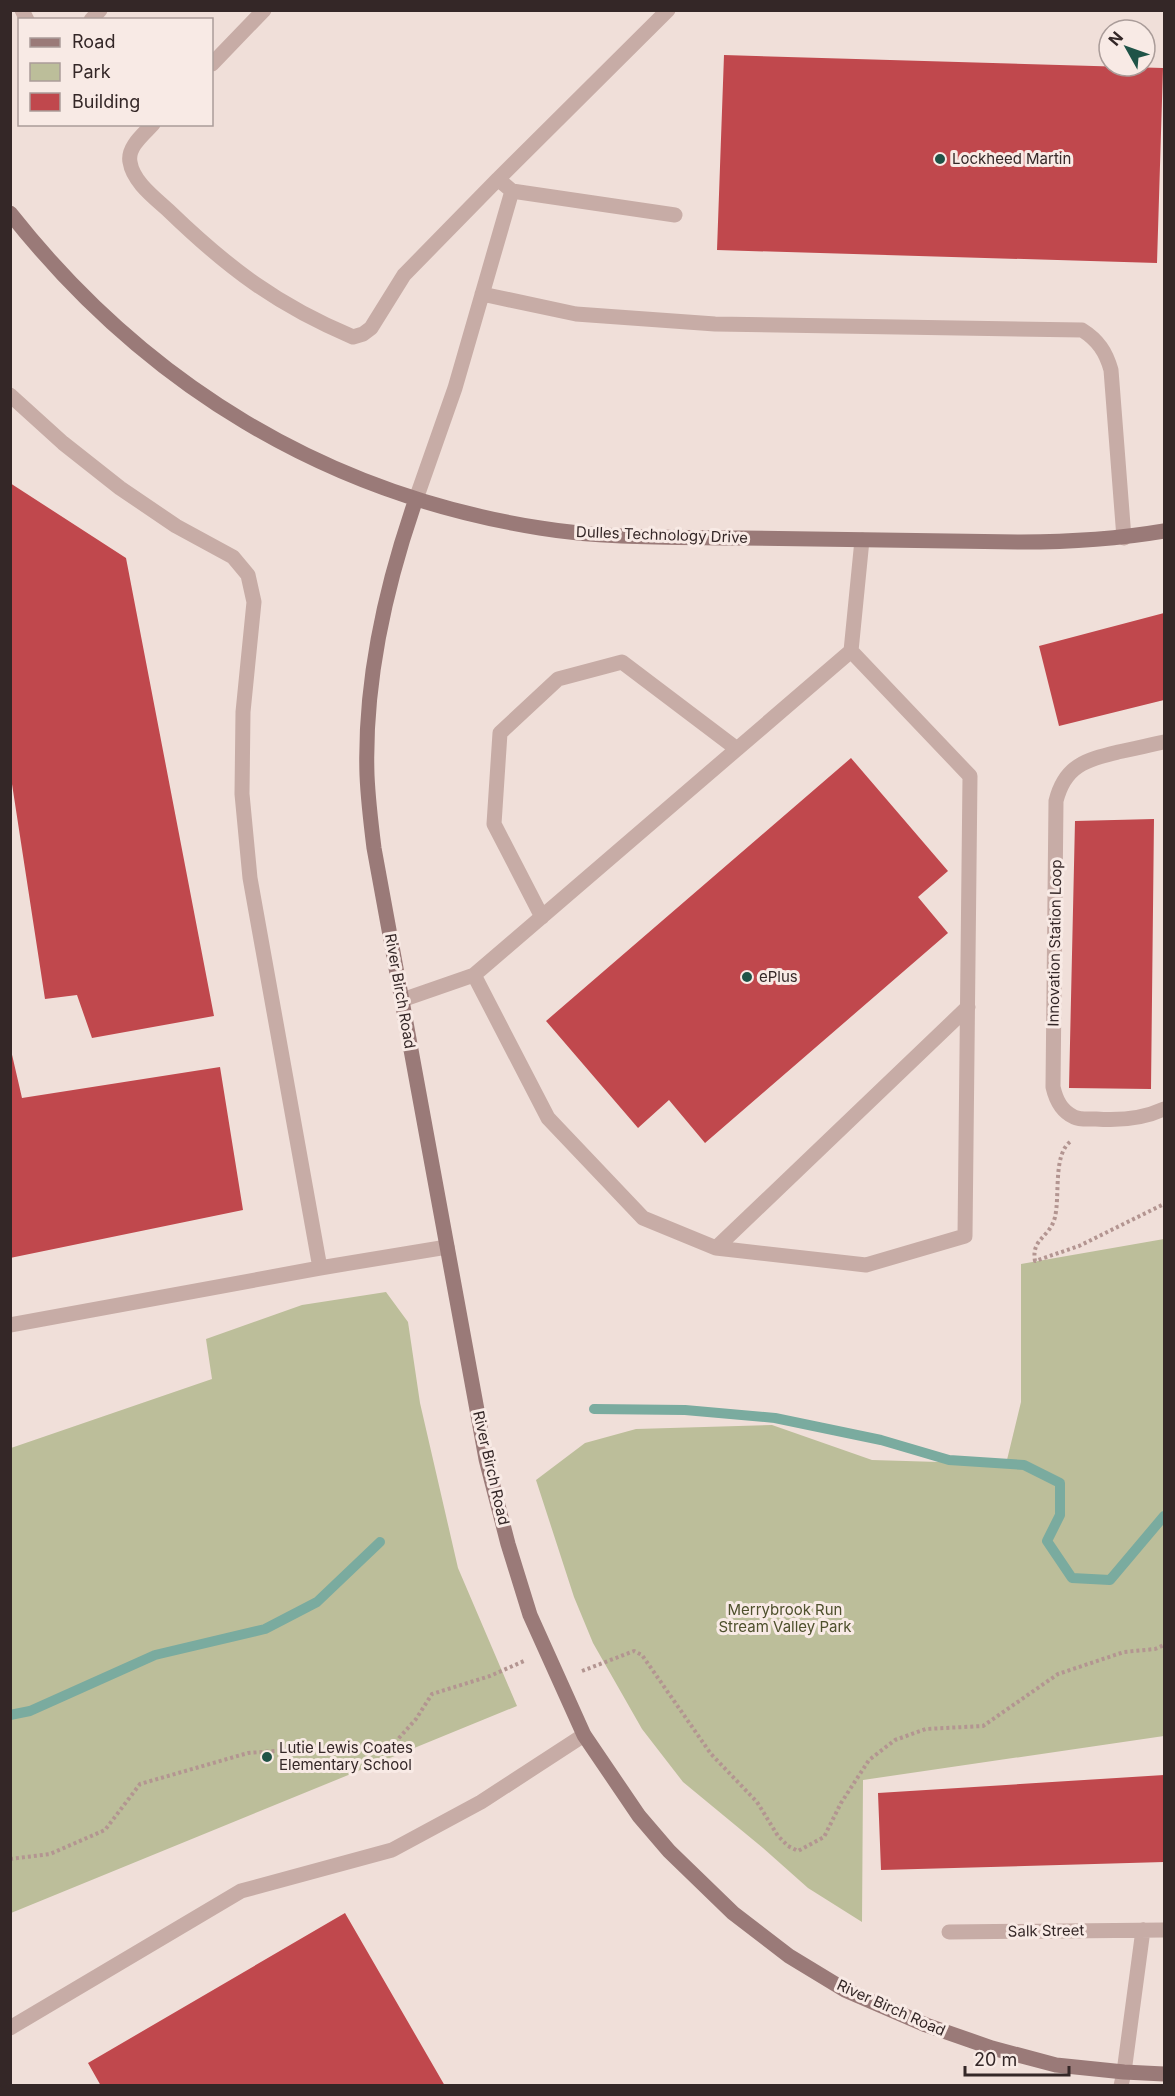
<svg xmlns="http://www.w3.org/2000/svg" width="1175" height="2096" font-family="Inter,sans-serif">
  <rect width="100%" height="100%" fill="#f0dfd9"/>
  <!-- green -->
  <path fill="#bcbe9a" d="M1164,1239V1736L863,1780L862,1922L808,1888L763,1848L683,1782L642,1729L593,1643L574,1597L536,1480L585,1443L636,1429L772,1425L872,1460L1006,1464L1021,1402V1264Z
    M386,1292L408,1322L420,1403L458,1568L517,1706L11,1913V1448L212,1379L206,1339L302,1305Z"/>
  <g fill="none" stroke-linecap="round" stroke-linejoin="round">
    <!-- stream -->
    <path stroke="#7aab9f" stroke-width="10" d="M594,1409L685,1410L775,1418L881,1440L949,1460L1024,1465L1060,1483V1515L1047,1541L1072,1578L1110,1580L1164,1516
      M10,1715L30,1711L155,1655L265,1629L317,1602L380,1542"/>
  </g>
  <!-- building -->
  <path fill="#c0484d" d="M724,55L1163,68L1157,263L717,250Z
    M10,483L126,558L214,1016L92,1038L77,995L45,999L10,771Z
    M1164,613V700L1059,726L1039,646Z
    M851,758L948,871L918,897L948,933L705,1143L669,1100L638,1128L546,1021Z
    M1154,819L1151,1089L1069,1088L1075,821Z
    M10,1046L22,1098L220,1067L243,1210L10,1258Z
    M1164,1775V1862L881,1870L878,1793Z
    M345,1913L445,2086H101L88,2063Z"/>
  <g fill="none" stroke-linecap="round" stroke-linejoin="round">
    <!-- path -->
    <path stroke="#b39591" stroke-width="4" stroke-dasharray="3 3" stroke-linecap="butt" d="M1070,1142C1053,1155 1060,1196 1055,1217C1050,1238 1031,1238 1035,1261L1079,1246L1164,1204
      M582,1671L634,1651L642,1655L711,1754L757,1802L778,1836L788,1846L798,1851L824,1837L841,1803L869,1760L895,1740L926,1729L983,1726L1058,1674L1124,1652L1155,1649L1164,1645
      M10,1859L50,1854L105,1830L140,1784L248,1753L356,1745L390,1748L416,1719L432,1694L490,1676L524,1661"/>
    <!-- lane -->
    <path stroke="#c7aca6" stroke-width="15" d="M22,10L27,20
      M91,20L100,10
      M212,64L264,10
      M153,124C144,134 127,147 130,162C133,182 155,198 169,211C228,268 277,305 353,337L363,334L371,328L404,275L498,179
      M512,191L675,215
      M482,294L576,314L715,324L1082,330C1098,340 1106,352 1111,370L1124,538
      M10,395L63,443L120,488L176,526L233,557L248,575L254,602L243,712L242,794L250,878L320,1268
      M416,499L455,388L512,191L498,179L668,10
      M542,917L494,824L500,733L558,679L622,662L737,749
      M474,975L548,1118L643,1218L716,1248L866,1265L965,1236L970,776L851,651
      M402,1000L474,975L851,651L862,540
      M716,1248L968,1007
      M10,1325L320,1268L447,1247
      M10,2028L241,1891L392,1850L481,1802L584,1735
      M1121,2086L1124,2072"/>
    <!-- street -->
    <path stroke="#c7aca6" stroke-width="15" d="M1164,742C1149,745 1134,749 1118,752C1086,760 1065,765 1056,801L1053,1087C1056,1100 1061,1111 1074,1117C1080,1120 1089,1119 1096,1119C1121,1121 1142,1119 1164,1109
      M949,1932L1164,1930
      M1124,2072L1143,1930"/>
    <!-- secondary -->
    <path stroke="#9a7a78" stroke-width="15" d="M10,213C145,384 325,494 540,528C607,539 674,537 741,538C835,540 928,541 1021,542C1070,542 1117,539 1164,531
      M416,499C385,588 364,680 367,775C368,799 371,824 374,848L486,1459L508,1544L530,1615L584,1735L639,1816L669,1851L733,1913L789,1956L845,1990L926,2025L992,2048L1056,2065L1124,2072L1164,2074"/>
  </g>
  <!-- markers -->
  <g fill="#1f5347" stroke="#f8eae5" stroke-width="2">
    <circle cx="940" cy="159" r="6"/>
    <circle cx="747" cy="977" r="6"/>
    <circle cx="267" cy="1757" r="6"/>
  </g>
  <g text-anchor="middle" stroke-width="6" stroke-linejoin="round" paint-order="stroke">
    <!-- poi labels -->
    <g font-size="15" fill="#342727" stroke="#f8eae5" text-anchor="start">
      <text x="952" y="164">Lockheed Martin</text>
      <text x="759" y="982">ePlus</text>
      <text x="279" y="1753">Lutie Lewis Coates<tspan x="279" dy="17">Elementary School</tspan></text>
    </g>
    <!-- street labels -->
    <g font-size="15" fill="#342727" stroke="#f8eae5">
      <text transform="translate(662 535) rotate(2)" y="5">Dulles Technology Drive</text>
      <text transform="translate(1055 943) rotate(-89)" y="5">Innovation Station Loop</text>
      <text transform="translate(400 991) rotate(80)" y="5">River Birch Road</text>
      <text transform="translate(491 1468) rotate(77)" y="5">River Birch Road</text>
      <text transform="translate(1046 1931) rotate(-1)" y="5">Salk Street</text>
      <text transform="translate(891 2008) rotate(24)" y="5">River Birch Road</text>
    </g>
    <!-- park labels -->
    <g font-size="15" fill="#4e502c" stroke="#f8eae5">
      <text x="785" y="1615">Merrybrook Run<tspan x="785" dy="17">Stream Valley Park</tspan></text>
    </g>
  </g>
  <!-- border -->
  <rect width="1175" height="2096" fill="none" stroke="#342727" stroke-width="24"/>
  <!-- legend -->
  <rect x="18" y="18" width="195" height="108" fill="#f8eae5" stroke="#aa9c99" stroke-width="1.5"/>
  <rect x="30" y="38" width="30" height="9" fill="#9a7a78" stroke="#aa9c99" stroke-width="1.5"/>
  <text x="72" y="48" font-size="18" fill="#342727">Road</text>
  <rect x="30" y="63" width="30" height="18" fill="#bcbe9a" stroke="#aa9c99" stroke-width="1.5"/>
  <text x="72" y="78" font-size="18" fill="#342727">Park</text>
  <rect x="30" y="93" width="30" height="18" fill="#c0484d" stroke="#aa9c99" stroke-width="1.5"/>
  <text x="72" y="108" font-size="18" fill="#342727">Building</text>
  <!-- north arrow -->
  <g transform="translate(1127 48) rotate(310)"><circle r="28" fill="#f8eae5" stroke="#aa9c99" stroke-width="1.5"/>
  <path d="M0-4.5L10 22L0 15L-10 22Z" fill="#1f5347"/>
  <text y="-9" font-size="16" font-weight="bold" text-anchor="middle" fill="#342727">N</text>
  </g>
  <!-- scale -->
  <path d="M965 2066v9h104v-9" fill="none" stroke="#342727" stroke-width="3"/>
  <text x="974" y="2066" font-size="18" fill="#342727" stroke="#f8eae5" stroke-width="4.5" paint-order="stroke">20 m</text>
</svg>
